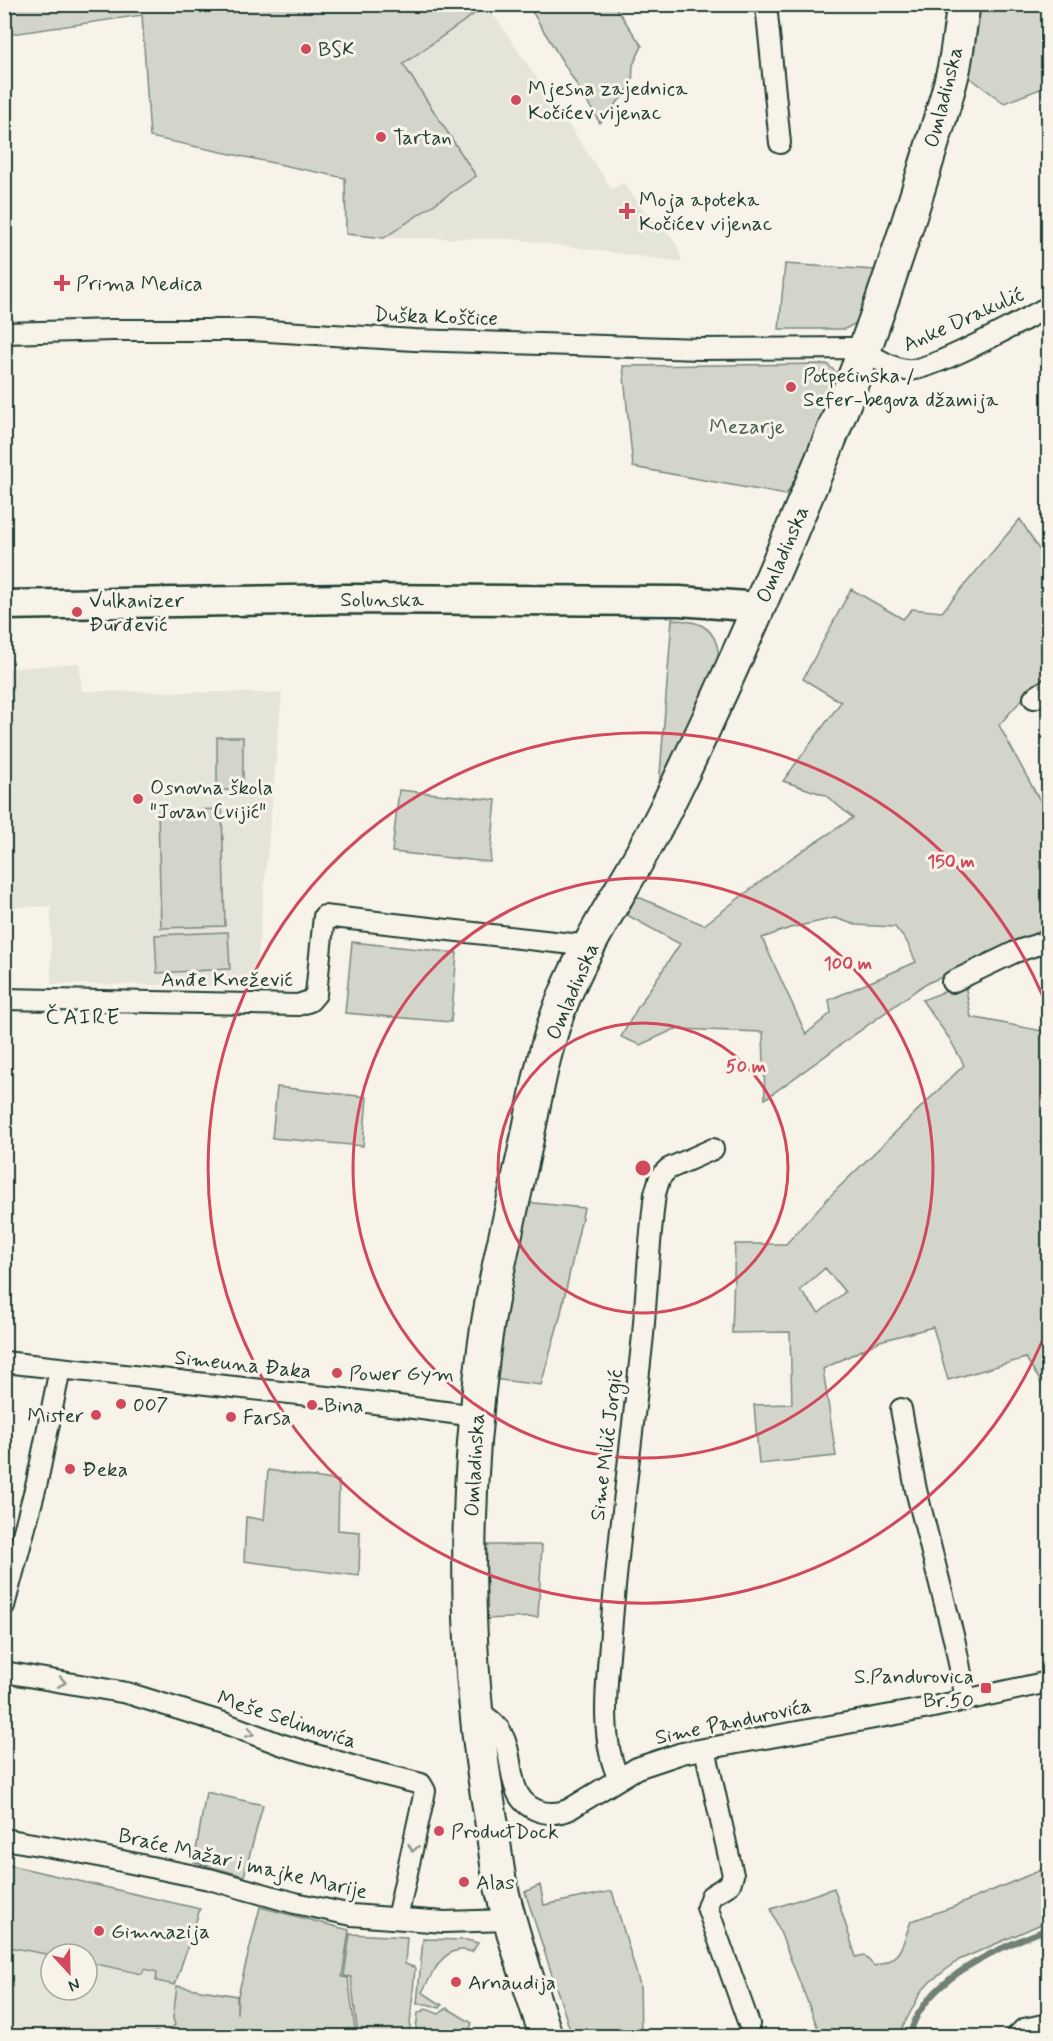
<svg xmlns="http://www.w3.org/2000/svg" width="1053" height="2041" font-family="Mynerve,sans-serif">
  <rect width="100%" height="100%" fill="#f7f3e8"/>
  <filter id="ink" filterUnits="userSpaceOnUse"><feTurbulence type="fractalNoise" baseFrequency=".0167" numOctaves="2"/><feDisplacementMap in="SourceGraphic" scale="12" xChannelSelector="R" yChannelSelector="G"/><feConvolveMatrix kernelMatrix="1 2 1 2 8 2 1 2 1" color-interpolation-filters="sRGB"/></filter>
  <g filter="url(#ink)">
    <!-- built -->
    <path fill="#e5e4d9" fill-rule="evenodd" d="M487,5L612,189L623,183L647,214L669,233L678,247L682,262L513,239L384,238L476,176L403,64Z
      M79,663L82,691L282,693L255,988L181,985L51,984V906L5,908L4,669Z
      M5,1864L200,1909L176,1984L238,1995L236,2034L247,2036H5ZM51,1954H87V1990H51Z"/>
    <!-- green -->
    <path fill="#d3d5ca" stroke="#79897f" stroke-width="1.5" fill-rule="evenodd" d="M4,5H487L403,64L476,176L384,238L346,234L345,178L150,137L142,15L5,35Z
      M528,5H614L642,46L633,65L632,85L600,123Z
      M978,5H1048V22L1045,28L1048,31V86L1004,103L969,77L977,33Z
      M785,264L875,270L858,322L845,329H779Z
      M827,364L838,374L837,381L797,475L786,495L633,467L623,366Z
      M1020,519L1048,564V682L1024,697L999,725L1048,816V932L1020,940L989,953L966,967L925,984L765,1099L763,1032L675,1029L640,1045L621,1037L638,1007L680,944L627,915L636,896L704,925L794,856L853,818L825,795L783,781L841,702L803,679L851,589L903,619L912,609L942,612ZM835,918L856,925L895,927L907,942L916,962L829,1000L831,1013L806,1034L762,938L790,928Z
      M672,619C681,621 693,621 701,625C717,633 721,653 717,668L659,787Z
      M217,737H243V790H217Z
      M399,790L496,800L490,862L392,852Z
      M222,809L225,926L161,928L158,811Z
      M228,932L230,969L157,973L155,935Z
      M352,942L457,953L451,1022L345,1013Z
      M965,984L971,1017L1048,1032V1390L1042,1384L1026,1358L948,1380L933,1327L880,1341L823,1369L836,1456L759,1464L754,1405L792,1404L790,1332L732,1333L735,1244H786L828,1198L964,1065L949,1038L922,1000ZM825,1268L845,1292L819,1313L800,1290Z
      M277,1087L367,1097L363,1146L272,1138Z
      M524,1202L584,1208L560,1317L541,1385L492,1379Z
      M268,1470L339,1481L338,1530L360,1532L359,1576L244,1561L246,1517L264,1520Z
      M482,1545H542L538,1617L481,1619Z
      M206,1792L263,1805L244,1876L194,1862Z
      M5,1864L200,1909L175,1985L156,1981L157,1972L144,1969L142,1974L87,1962V1954L51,1955L9,1947L5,1966Z
      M1048,1867V1921L959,1960L930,1982L921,1992L898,2036H821L771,1909L834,1888L856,1957L864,1955L874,1966C903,1959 901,1947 911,1921L953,1907Z
      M540,1885L544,1905L612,1891L640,1985L641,2036H572L525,1892Z
      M260,1907L349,1930L342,1977L348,1978L356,2036H157L155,2032L165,2034L175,2025L173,2018L177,1986L237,1996V2014L238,1995Z
      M350,1934L407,1937L405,1964L414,1967L415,1969L409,2036H358L351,1977L344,1976Z
      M423,1939L467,1940L478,1943L472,1952C444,1942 434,1972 422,1992L442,2005L440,2008L427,2004H417Z
      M447,2008L472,2023L467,2036H415L418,2013L426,2009L439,2014Z"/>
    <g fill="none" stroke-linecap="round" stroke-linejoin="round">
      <!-- stream -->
      <path stroke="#6f8077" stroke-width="6" d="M909,2036C912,2028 915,2018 920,2011C946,1970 1005,1945 1048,1929"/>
      <defs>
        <path id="street" d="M766,4L780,143
          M4,333L113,330H252L414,340L700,349L850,348C871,351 886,368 906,370C928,373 1024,320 1048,307
          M1034,698L1048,689
          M952,982L1015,952L1048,941
          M4,999L298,1005L310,1001L316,994L324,916L590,946
          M4,1362L336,1398L476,1416
          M901,1409L916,1490L955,1643L966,1699
          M4,1606L37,1482L60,1369
          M4,1672L127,1693L224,1723L280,1744L362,1769L421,1784L425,1791L397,1918
          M477,1710C486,1717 495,1722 501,1732C511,1751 509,1767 515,1786C522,1810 547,1818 568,1810L637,1768L682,1753L924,1709L1048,1682
          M705,1749L733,1875L730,1884L711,1896L707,1907L749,2024
          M619,1778C597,1738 609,1665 612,1620C620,1525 633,1430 643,1335C647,1288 649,1241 655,1194L660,1177L668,1169L713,1149
          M4,1839L74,1851L209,1879L295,1903L352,1915L444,1922L509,1920
          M1017,2036L1024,2029L1048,2024"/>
        <path id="secondary" d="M4,605L345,599L679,601L760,607"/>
        <path id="primary" d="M546,2036C530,1986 512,1935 500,1882C496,1862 494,1840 491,1819C464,1665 463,1504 484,1349C492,1289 507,1230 520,1171C534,1112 541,1051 565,995C593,929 636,870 667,806C724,690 775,572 824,454C862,361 895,267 924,171C934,137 946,103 954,68C958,47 960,26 964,4"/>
      </defs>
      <!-- street casing -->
      <use href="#street" stroke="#1f3d34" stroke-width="24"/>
      <!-- secondary casing -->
      <use href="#secondary" stroke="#1f3d34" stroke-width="33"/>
      <!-- primary casing -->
      <use href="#primary" stroke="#1f3d34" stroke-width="36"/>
      <!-- street -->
      <use href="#street" stroke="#f7f3e8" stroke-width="20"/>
      <!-- secondary -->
      <use href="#secondary" stroke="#f7f3e8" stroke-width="28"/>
      <!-- primary -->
      <use href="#primary" stroke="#f7f3e8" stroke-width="32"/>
    </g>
    <!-- one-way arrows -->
    <defs><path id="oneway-chevron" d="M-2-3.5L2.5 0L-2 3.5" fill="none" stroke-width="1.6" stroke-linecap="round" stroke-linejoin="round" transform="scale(1.5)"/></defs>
    <g stroke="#8b988e">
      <use href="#oneway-chevron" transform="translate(62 1682) rotate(10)"/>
      <use href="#oneway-chevron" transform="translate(250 1733) rotate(20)"/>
      <use href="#oneway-chevron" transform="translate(413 1848) rotate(102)"/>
    </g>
  </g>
  <!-- distance rings -->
  <g fill="none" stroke="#d1495b" stroke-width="3">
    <circle cx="643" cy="1168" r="145"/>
    <circle cx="643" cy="1168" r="290"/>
    <path d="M1048 1327A435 435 0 1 1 1048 1009"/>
  </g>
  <!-- markers -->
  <g fill="#d1495b" stroke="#f7f3e8" stroke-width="2">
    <circle cx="306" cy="49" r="6"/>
    <circle cx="516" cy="100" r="6"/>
    <circle cx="381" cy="137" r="6"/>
    <path d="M624 202h6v6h6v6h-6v6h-6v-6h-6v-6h6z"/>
    <path d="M59 274h6v6h6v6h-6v6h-6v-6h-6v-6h6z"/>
    <circle cx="791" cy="387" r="6"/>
    <circle cx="77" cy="612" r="6"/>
    <circle cx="138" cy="799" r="6"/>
    <circle cx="337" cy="1373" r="6"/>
    <circle cx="121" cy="1404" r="6"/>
    <circle cx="312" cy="1405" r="6"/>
    <circle cx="96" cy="1415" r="6"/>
    <circle cx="231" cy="1417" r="6"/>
    <circle cx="70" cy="1469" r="6"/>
    <rect x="980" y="1682" width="12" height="12" rx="3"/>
    <circle cx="439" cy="1831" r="6"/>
    <circle cx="464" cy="1882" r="6"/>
    <circle cx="99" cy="1931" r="6"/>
    <circle cx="456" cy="1982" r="6"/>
  </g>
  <g text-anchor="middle" stroke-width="6" stroke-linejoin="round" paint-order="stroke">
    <!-- poi labels -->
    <g font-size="21" fill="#1f3d34" stroke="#f7f3e8" text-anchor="start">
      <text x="318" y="56">BSK</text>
      <text x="528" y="95">Mjesna zajednica<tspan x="528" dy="24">Kočićev vijenac</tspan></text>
      <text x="393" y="144">Tartan</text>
      <text x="639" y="206">Moja apoteka<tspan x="639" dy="24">Kočićev vijenac</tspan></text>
      <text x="76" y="290">Prima Medica</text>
      <text x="803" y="382">Potpećinska /<tspan x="803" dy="24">Sefer-begova džamija</tspan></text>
      <text x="89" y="607">Vulkanizer<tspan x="89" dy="24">Đurđević</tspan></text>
      <text x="150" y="794">Osnovna škola<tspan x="150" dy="24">"Jovan Cvijić"</tspan></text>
      <text x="349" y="1380">Power Gym</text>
      <text x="133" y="1411">007</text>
      <text x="324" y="1412">Bina</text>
      <text x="84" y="1422" text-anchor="end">Mister</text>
      <text x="243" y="1424">Farsa</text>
      <text x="82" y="1476">Đeka</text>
      <text x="974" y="1683" text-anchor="end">S.Pandurovica<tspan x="974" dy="24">Br.50</tspan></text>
      <text x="451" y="1838">ProductDock</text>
      <text x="476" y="1889">Alas</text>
      <text x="111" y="1938">Gimnazija</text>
      <text x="468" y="1989">Arnaudija</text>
    </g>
    <!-- street labels -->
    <g font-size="21" fill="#1f3d34" stroke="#f7f3e8">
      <text transform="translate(943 97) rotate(-76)" y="7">Omladinska</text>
      <text transform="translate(436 316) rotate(2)" y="7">Duška Koščice</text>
      <text transform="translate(963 319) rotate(-24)" y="7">Anke Drakulić</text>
      <text transform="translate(782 554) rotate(-67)" y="7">Omladinska</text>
      <text x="382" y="606">Solunska</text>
      <text x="227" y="986">Anđe Knežević</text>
      <text transform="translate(572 991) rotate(-67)" y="7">Omladinska</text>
      <text transform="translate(243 1364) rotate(6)" y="7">Simeuna Đaka</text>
      <text transform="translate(606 1445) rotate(-83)" y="7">Sime Milić Jorgić</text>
      <text transform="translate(474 1465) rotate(-87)" y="7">Omladinska</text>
      <text transform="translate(287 1719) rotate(18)" y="7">Meše Selimovića</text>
      <text transform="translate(733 1721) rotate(-12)" y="7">Sime Pandurovića</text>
      <text transform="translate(243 1863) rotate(13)" y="7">Braće Mažar i majke Marije</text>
    </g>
    <!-- park labels -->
    <g font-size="21" fill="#435b52" stroke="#f7f3e8">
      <text x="747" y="433">Mezarje</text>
    </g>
    <!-- neighbourhood labels -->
    <g font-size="22" letter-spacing="1.5" fill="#1f3d34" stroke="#f7f3e8">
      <text x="83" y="1024">ČAIRE</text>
    </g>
  </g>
  <circle cx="643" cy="1168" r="9" fill="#d1495b" stroke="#f7f3e8" stroke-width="3"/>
  <g font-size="18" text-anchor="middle" font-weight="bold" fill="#d1495b" stroke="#f7f3e8" stroke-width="6" stroke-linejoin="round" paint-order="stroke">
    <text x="951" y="867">150 m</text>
    <text x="848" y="969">100 m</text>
    <text x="746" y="1072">50 m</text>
  </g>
  <!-- margin -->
  <rect width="1053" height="2041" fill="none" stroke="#f7f3e8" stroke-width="24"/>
  <rect x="12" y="12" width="1029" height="2017" fill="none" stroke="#1f3d34" stroke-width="2" filter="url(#ink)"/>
  <!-- north arrow -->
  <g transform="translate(69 1972) rotate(158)"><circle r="28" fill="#f7f3e8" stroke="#a1aaa0" stroke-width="1.5"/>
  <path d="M0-4.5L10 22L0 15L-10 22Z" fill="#d1495b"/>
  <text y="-9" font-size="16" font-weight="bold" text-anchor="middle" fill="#1f3d34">N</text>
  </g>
</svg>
